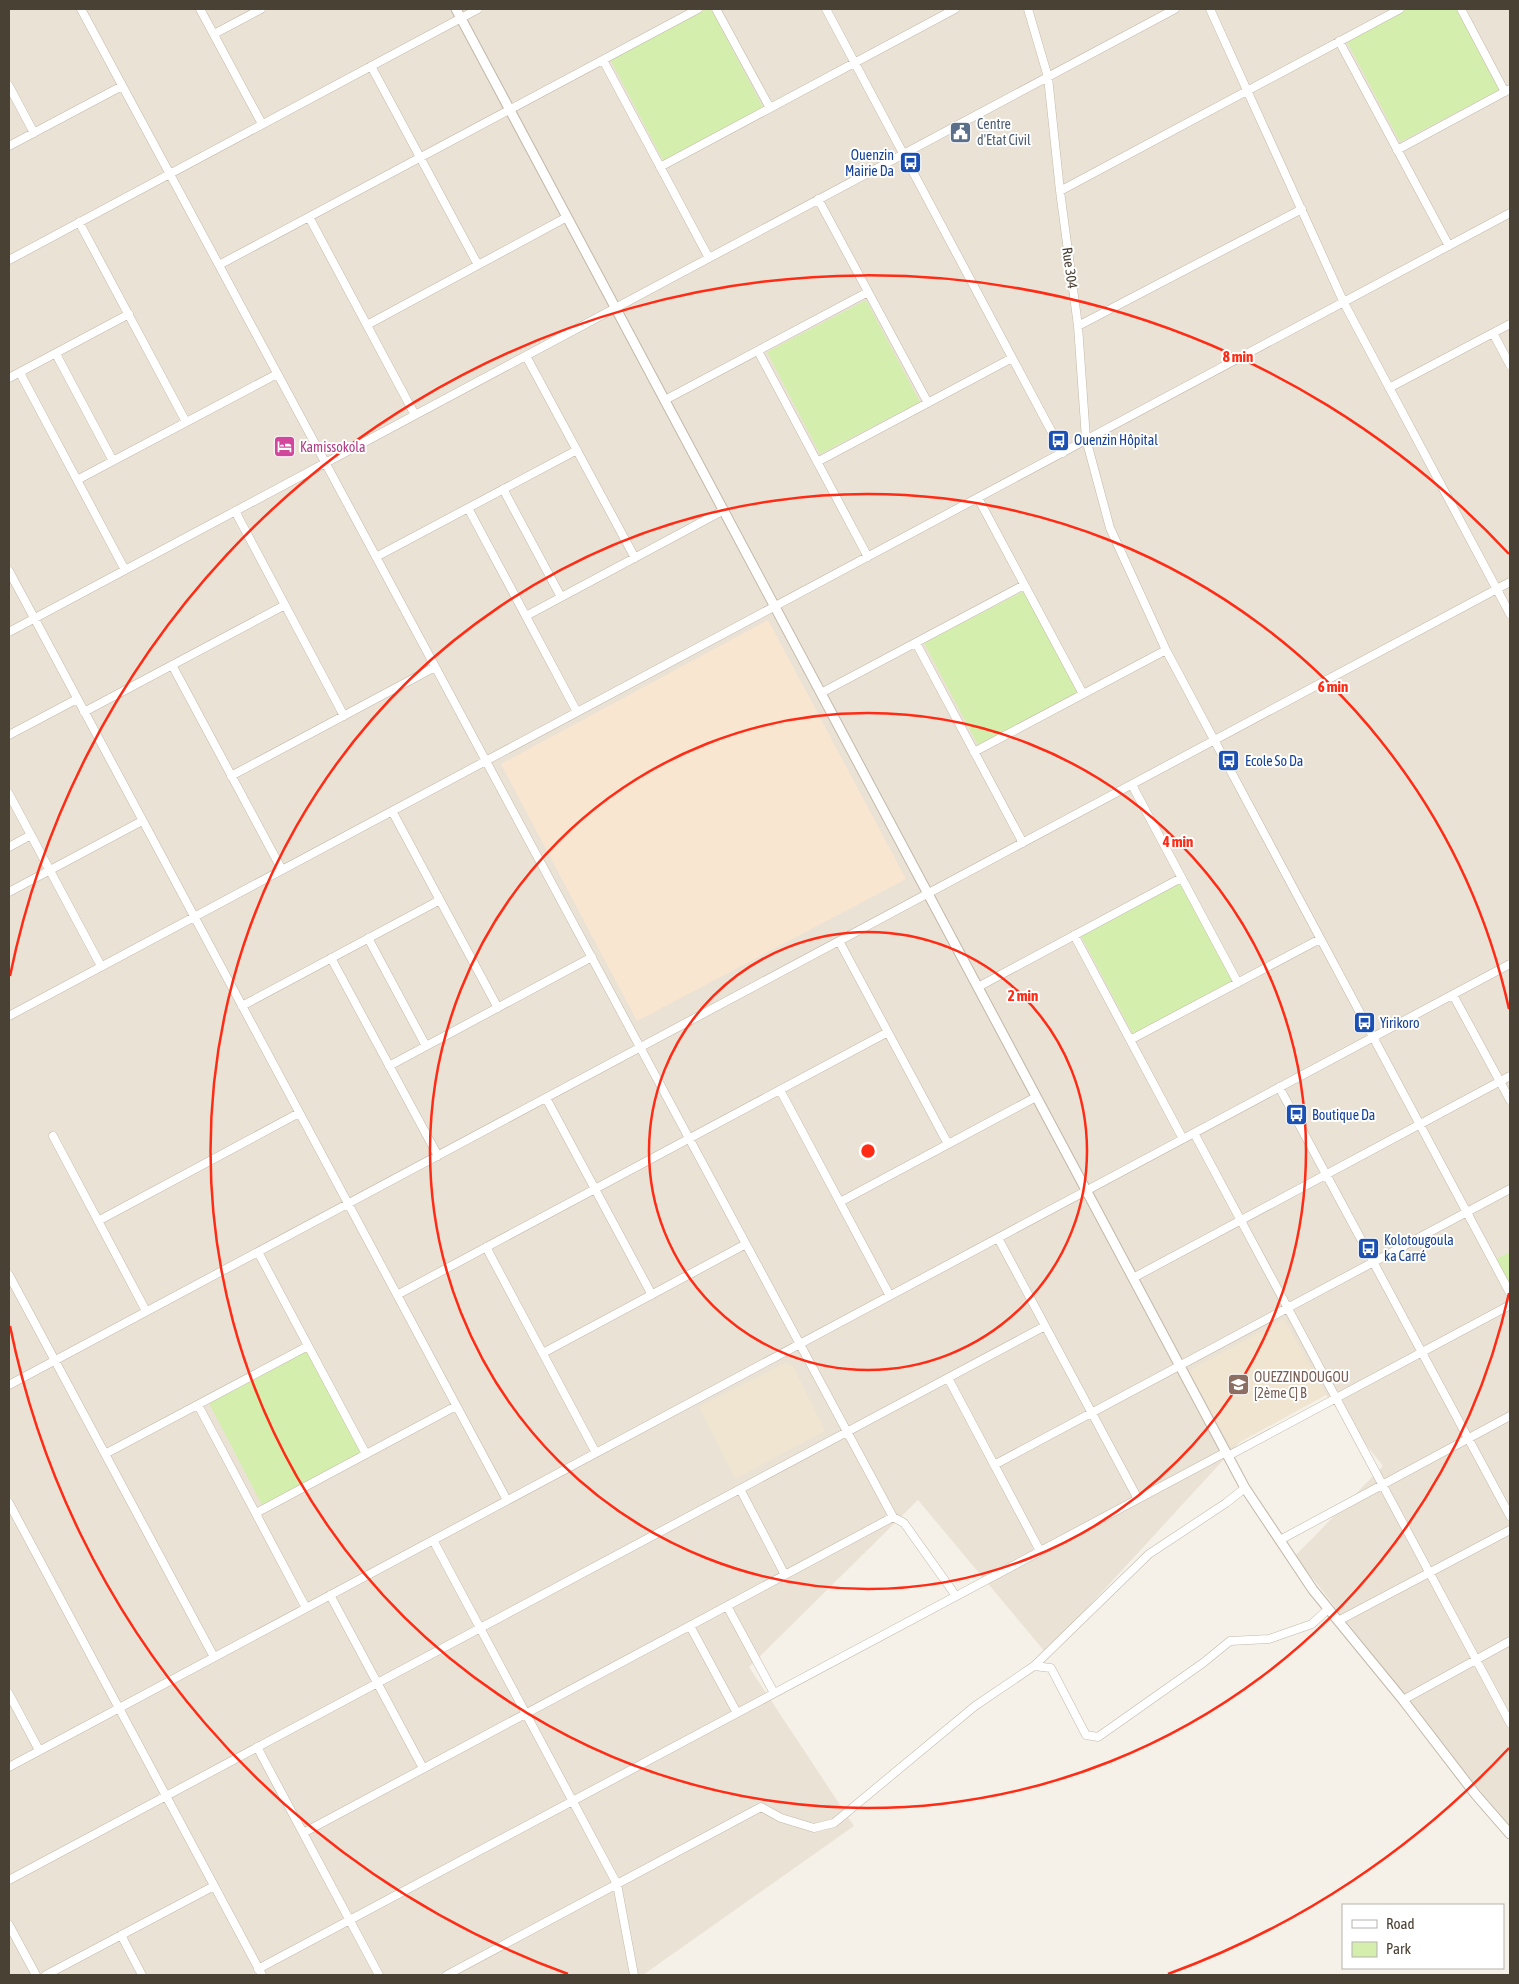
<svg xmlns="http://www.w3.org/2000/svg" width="1519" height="1984" font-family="'Asap Condensed',sans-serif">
  <rect width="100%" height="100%" fill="#f5f1e8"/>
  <!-- residential -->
  <path fill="#eae2d5" d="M9,9H1510V1828H1509L1295,1556L1383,1466L1306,1370L1046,1653L918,1500L749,1667L854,1826L643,1975H9Z"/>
  <!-- commercial -->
  <path fill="#f9e6d1" d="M768,620L906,879L637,1021L501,764Z"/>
  <!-- education -->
  <path fill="#f0e5d0" d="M1284,1319L1326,1395L1231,1447L1189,1371Z
    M785,1363L793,1366L825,1431L735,1479L699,1407Z"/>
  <!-- green -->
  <path fill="#d4eead" d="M707,9H711L764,109L664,162L610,59Z
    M1406,9H1457L1499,90L1400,142L1346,40Z
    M866,300L920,402L820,454L767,352Z
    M1024,591L1078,693L978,745L924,643Z
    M1180,882L1234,984L1134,1036L1080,934Z
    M1510,1252V1286L1496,1259Z
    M308,1351L362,1453L262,1505L209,1403Z"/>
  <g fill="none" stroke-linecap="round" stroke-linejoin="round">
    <defs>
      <path id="minor" d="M81,9L893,1517L904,1523L956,1596
        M200,9L262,124
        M716,9L770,108
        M826,9L1063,453
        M1028,9L1048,77L1060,191L1078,326L1086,439L1110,528L1166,650L1510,1293
        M1210,9L1344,303L1510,614
        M1461,9L1505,92
        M214,34L261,9
        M1339,41L1449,246
        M603,60L709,258
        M371,66L478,265
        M9,86L34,133
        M9,146L122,86
        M1397,150L1510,89
        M660,167L955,9
        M1060,191L1400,9
        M818,199L928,403
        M309,217L415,415
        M79,222L186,422
        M9,260L478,9
        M219,265L698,9
        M367,325L567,217
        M1078,326L1302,209
        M1493,333L1510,365
        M758,351L868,557
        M56,354L113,461
        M526,356L635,558
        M20,373L125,570
        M9,378L129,314
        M1389,388L1510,324
        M665,400L868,292
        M817,462L1012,358
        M77,480L277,374
        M503,489L561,597
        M978,498L1083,694
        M468,508L577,712
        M235,511L344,716
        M376,557L577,450
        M9,571L507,1500
        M526,616L724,510
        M9,632L1175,9
        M916,643L1023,843
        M172,665L282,870
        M821,693L1024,585
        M84,712L285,605
        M9,735L77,699
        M974,752L1166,650
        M231,776L435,667
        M1132,785L1238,983
        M9,794L101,966
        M392,811L498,1008
        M9,847L31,835
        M9,892L142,821
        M1074,935L1183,1139
        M368,938L426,1046
        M839,941L948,1144
        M331,958L438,1156
        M978,987L1181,878
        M1453,995L1510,1100
        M242,1006L440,900
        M9,1016L1510,213
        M1130,1040L1320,939
        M389,1066L592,957
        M1279,1087L1510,1516
        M780,1090L890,1296
        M546,1098L652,1295
        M1194,1133L1510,1723
        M53,1136L146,1311
        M840,1202L1036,1097
        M98,1221L299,1113
        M998,1238L1138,1499
        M486,1247L596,1453
        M258,1252L366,1454
        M9,1275L214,1657
        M1133,1278L1510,1076
        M397,1295L888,1032
        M543,1353L746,1244
        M948,1378L1040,1551
        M9,1385L1510,582
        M198,1405L306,1608
        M105,1454L308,1346
        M1228,1456L1510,1305
        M994,1465L1510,1189
        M740,1489L785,1575
        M9,1503L262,1975
        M256,1513L456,1406
        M433,1540L617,1884L634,1975
        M1280,1540L1510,1416
        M330,1595L423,1768
        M727,1606L774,1693
        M1338,1621L1510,1530
        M690,1626L737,1713
        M1034,1666L1051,1668L1086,1735L1098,1737L1203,1663L1230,1641L1269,1639L1312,1624L1328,1609
        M9,1694L39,1750
        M1403,1700L1510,1641
        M257,1747L379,1975
        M9,1767L1510,964
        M303,1833L893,1517
        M9,1880L1045,1326
        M9,1925L36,1975
        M121,1935L142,1975
        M258,1969L1226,1452
        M46,1975L214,1886
        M447,1975L761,1807L781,1818L814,1828L834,1823L975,1706L1034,1666L1149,1554L1226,1503L1245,1488"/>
      <path id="tertiary" d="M456,9L1245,1488L1313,1590L1403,1700L1476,1795L1510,1834"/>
    </defs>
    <!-- minor casing -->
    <use href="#minor" stroke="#c2b8a9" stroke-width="9"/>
    <!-- tertiary casing -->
    <use href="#tertiary" stroke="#c2b8a9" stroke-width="11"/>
    <!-- minor -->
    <use href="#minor" stroke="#fff" stroke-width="8"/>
    <!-- tertiary -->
    <use href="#tertiary" stroke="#fff" stroke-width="9"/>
  </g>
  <!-- distance rings -->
  <g fill="none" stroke="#ff2b15" stroke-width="2.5">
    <circle cx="868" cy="1151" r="219"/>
    <circle cx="868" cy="1151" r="438"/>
    <path d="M1509 1293A657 657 0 1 1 1509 1009"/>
    <path d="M1509 1748A876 876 0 0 1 1168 1974M568 1974A876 876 0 0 1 10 1326M10 976A876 876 0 0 1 1509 554"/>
  </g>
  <!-- icons -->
  <defs>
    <symbol id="civic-square" viewBox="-11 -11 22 22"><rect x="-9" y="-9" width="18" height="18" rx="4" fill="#5c6f8a" stroke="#fff"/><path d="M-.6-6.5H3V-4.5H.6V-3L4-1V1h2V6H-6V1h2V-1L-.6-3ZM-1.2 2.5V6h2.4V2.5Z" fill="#fff"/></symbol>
    <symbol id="bus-square" viewBox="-11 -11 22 22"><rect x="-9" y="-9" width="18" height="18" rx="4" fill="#1a4fb4" stroke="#fff"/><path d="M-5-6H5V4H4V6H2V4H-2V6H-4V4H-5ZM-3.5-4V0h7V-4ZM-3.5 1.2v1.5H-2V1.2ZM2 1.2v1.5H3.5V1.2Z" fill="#fff"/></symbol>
    <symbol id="hotel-square" viewBox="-11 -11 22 22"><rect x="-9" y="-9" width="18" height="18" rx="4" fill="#d1479c" stroke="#fff"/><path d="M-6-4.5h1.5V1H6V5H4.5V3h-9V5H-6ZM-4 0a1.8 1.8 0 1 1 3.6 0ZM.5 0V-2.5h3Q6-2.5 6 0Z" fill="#fff"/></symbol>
    <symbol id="school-square" viewBox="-11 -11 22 22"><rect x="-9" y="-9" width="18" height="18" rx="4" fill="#8d6e63" stroke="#fff"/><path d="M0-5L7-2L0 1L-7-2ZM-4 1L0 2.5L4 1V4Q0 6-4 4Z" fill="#fff"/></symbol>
  </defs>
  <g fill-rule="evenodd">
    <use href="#civic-square" x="948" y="120" width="25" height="25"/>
    <use href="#bus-square" x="898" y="150" width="25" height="25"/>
    <use href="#bus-square" x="1046" y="428" width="25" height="25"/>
    <use href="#hotel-square" x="272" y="434" width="25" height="25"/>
    <use href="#bus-square" x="1216" y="748" width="25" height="25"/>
    <use href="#bus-square" x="1352" y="1010" width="25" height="25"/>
    <use href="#bus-square" x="1284" y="1102" width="25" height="25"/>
    <use href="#bus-square" x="1356" y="1236" width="25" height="25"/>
    <use href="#school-square" x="1226" y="1372" width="25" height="25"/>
  </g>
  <g text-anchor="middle" stroke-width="4" stroke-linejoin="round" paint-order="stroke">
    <!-- service labels -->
    <g font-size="14" fill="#4e5e75" stroke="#fff" text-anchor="start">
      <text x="977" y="129">Centre<tspan x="977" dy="16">d'Etat Civil</tspan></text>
    </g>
    <!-- transit labels -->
    <g font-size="14" fill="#164399" stroke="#fff" text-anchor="start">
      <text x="894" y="160" text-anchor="end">Ouenzin<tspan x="894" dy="16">Mairie Da</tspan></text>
      <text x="1074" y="445">Ouenzin Hôpital</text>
      <text x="1245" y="766">Ecole So Da</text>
      <text x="1380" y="1028">Yirikoro</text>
      <text x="1312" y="1120">Boutique Da</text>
      <text x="1384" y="1245">Kolotougoula<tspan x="1384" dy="16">ka Carré</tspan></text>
    </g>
    <!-- street labels -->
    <g font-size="14" fill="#4a4135" stroke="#fff">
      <text transform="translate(1070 268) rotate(82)" y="5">Rue 304</text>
    </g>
    <!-- hotel labels -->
    <g font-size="14" fill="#b23c85" stroke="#fff" text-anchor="start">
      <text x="300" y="452">Kamissokola</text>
    </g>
    <!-- education labels -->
    <g font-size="14" fill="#785e54" stroke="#fff" text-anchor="start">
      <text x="1254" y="1382">OUEZZINDOUGOU<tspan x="1254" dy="16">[2ème C] B</tspan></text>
    </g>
  </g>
  <circle cx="868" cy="1151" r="8" fill="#ff2b15" stroke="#fff" stroke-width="2.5"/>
  <g font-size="15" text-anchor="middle" font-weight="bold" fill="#ff2b15" stroke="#fff" stroke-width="4" stroke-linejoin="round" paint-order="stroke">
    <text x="1238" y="362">8 min</text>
    <text x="1333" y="692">6 min</text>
    <text x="1178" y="847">4 min</text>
    <text x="1023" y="1001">2 min</text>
  </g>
  <!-- border -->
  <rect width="1519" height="1984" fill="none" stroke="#4a4135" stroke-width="20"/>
  <!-- legend -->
  <rect x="1342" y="1904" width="162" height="65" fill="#ffffff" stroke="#b7b3ae"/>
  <rect x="1352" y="1920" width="25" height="8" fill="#ffffff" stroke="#b7b3ae"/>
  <text x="1386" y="1929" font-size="15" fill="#4a4135">Road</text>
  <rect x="1352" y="1942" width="25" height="15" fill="#d4eead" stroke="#b7b3ae"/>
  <text x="1386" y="1954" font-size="15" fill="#4a4135">Park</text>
</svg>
